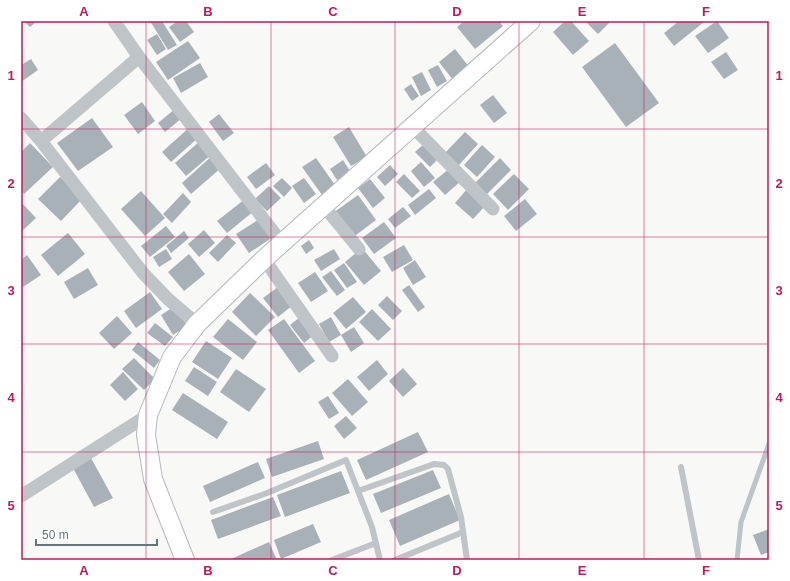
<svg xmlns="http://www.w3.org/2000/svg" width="790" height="581" font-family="Helvetica,sans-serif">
  <rect width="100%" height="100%" fill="#f8f8f6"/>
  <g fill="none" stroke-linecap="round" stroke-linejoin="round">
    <!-- stream -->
    <path stroke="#b9c5c9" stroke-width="5" d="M737,560L741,522L769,444"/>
  </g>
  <!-- building -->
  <path fill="#a8b1b7" d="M24,21H37L30,27Z
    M150,21H162L177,45L168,50Z
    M178,21H186L194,32L180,42L169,27Z
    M464,21H499L503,26L475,49L457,27Z
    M565,21H571L589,41L573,55L553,32Z
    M585,21H611L598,34Z
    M679,21H703L704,22L674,46L664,33Z
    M717,21L729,38L708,53L695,36Z
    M157,34L166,49L157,55L147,40Z
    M188,41L200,58L168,80L156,62Z
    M615,43L659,103L626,127L582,67Z
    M455,49L473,72L457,85L439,62Z
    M726,52L738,70L724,79L711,62Z
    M31,59L38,70L21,82V65Z
    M200,63L208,77L181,93L173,78Z
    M438,65L447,81L437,87L428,70Z
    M422,72L431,90L421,96L412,77Z
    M411,84L419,96L412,101L404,89Z
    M493,95L507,113L494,123L480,105Z
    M142,102L155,121L138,134L124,115Z
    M175,109L182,118L165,132L158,123Z
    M219,114L234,133L223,141L209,122Z
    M92,118L113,147L78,171L57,143Z
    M191,126L199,137L171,162L162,152Z
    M349,127L367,157L351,166L333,137Z
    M465,132L478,144L458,166L445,153Z
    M200,141L212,154L186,176L175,163Z
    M426,142L440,157L430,167L415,152Z
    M30,143L53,167L24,194L21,191V152Z
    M482,145L495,157L477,177L464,165Z
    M213,155L222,167L191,194L182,183Z
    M316,158L335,185L322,195L302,167Z
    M500,158L511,170L487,194L475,183Z
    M343,160L350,171L337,180L330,169Z
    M421,162L435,178L424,187L411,171Z
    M266,163L275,175L256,189L247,177Z
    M390,165L398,174L385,186L377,177Z
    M450,168L461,181L445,195L433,182Z
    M404,174L420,191L412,198L396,182Z
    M514,174L529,189L508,210L493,194Z
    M60,177L83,198L61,221L38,199Z
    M282,178L292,188L284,197L273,186Z
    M304,178L316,194L304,203L292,186Z
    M370,179L385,198L373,208L358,188Z
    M269,186L281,198L267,211L255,199Z
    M429,189L436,198L415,215L408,205Z
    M467,189L486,205L473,219L455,203Z
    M141,191L165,218L145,236L121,209Z
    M183,193L191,202L172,223L163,214Z
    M358,195L376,220L352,238L333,213Z
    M245,199L254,211L227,233L217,221Z
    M525,199L537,214L516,231L504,216Z
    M22,203L36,218L21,232V204Z
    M403,207L411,216L395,228L388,219Z
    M261,218L273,237L249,253L236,234Z
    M384,222L396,238L374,254L362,238Z
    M166,226L175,237L150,257L141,246Z
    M204,230L215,243L199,257L188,244Z
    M184,231L189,238L171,253L166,246Z
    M68,233L85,254L58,276L41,255Z
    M227,235L236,243L218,262L209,253Z
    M309,240L314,248L306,254L301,246Z
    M404,245L413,260L392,272L383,257Z
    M362,248L381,271L364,285L345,262Z
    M166,249L172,259L159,267L153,257Z
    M334,249L340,259L321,271L314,260Z
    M189,254L205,274L184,291L168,272Z
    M27,255L41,275L23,287L21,284V260Z
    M415,260L426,277L413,285L403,268Z
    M344,263L357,282L347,288L334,270Z
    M88,268L98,285L74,299L64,282Z
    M331,271L345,290L337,296L322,277Z
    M315,272L328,291L311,302L298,283Z
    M409,285L425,307L418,312L402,290Z
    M278,287L293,305L278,317L263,298Z
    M150,292L162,309L136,328L124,311Z
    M250,293L275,317L256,336L232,312Z
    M387,296L402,311L393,320L378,305Z
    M353,297L366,312L346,329L333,313Z
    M175,306L187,326L173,335L161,315Z
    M372,309L391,329L378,341L359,322Z
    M117,316L132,333L114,349L99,333Z
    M300,317L314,335L304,343L290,325Z
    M331,317L341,335L329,342L319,324Z
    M228,319L257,342L243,360L213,337Z
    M284,319L315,361L299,373L268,330Z
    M155,323L173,337L165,346L147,333Z
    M354,327L364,343L351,352L341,335Z
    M206,341L232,358L218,379L192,362Z
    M138,342L160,360L154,368L132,350Z
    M134,358L155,379L144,390L122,369Z
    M377,360L388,374L369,391L357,377Z
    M194,367L217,382L208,396L185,381Z
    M403,368L417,384L403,397L389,381Z
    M236,369L266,389L249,412L220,392Z
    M123,372L138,389L125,401L110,385Z
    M348,379L368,402L352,416L332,393Z
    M183,393L228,422L217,439L172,410Z
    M328,396L339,413L329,419L318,402Z
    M346,416L357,428L344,439L334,426Z
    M418,432L428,452L366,480L357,460Z
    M318,441L324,459L272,477L266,459Z
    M91,458L113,498L94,507L73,468Z
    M258,462L265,478L210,502L203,486Z
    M433,470L441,488L381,513L373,494Z
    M341,471L350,493L285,517L277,495Z
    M449,494L460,520L400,546L389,520Z
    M273,497L281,516L218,539L211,520Z
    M313,524L321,542L281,559L274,540Z
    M769,529V552L761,555L753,535Z
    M269,542L276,558L271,560H229Z"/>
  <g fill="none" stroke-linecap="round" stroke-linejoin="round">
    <defs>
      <path id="secondary" d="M185,560L153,479L146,435L148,415L172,357L197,324L264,259L531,21"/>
    </defs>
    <!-- secondary casing -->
    <use href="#secondary" stroke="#b2b8bc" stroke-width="20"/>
    <!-- lane -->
    <path stroke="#bfc4c8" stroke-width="6" d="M681,467L699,560
      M358,491L434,464L444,465L448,469L461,517L467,560
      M213,512L267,493L346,460L372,527L380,560
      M332,560L376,543
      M395,560L463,532"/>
    <!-- street -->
    <path stroke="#bfc4c8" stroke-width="13" d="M114,21L139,57L282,243
      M21,118L41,141L143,273L168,299L197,324
      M413,127L493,209
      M41,141L139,57
      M323,205L359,249
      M264,259L332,356
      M21,496L148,415"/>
    <!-- secondary -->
    <use href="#secondary" stroke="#fff" stroke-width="18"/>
  </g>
  <!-- grid -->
  <path fill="none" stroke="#c2185b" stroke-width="1" stroke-opacity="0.55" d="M146,21V560M271,21V560M395,21V560M519,21V560M644,21V560M21,129H769M21,237H769M21,344H769M21,452H769"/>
  <!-- border -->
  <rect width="790" height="581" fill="none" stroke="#ffffff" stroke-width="44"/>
  <!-- scale -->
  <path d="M36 539v6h121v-6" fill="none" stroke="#647480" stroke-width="2"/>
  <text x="42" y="539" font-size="12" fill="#647480" stroke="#ffffff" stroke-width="3" paint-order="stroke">50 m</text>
  <rect x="22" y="22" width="746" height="537" fill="none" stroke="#c2185b" stroke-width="1.5"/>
  <g font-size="13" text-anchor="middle" font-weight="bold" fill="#c2185b">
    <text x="84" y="16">A</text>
    <text x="208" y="16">B</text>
    <text x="333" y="16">C</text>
    <text x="457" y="16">D</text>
    <text x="582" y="16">E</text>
    <text x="706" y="16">F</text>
    <text x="11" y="80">1</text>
    <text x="779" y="80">1</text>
    <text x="11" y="188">2</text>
    <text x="779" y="188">2</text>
    <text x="11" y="295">3</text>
    <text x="779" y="295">3</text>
    <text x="11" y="402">4</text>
    <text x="779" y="402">4</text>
    <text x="11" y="510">5</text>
    <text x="779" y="510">5</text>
    <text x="84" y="575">A</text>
    <text x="208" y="575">B</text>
    <text x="333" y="575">C</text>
    <text x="457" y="575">D</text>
    <text x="582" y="575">E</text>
    <text x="706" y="575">F</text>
  </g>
</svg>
